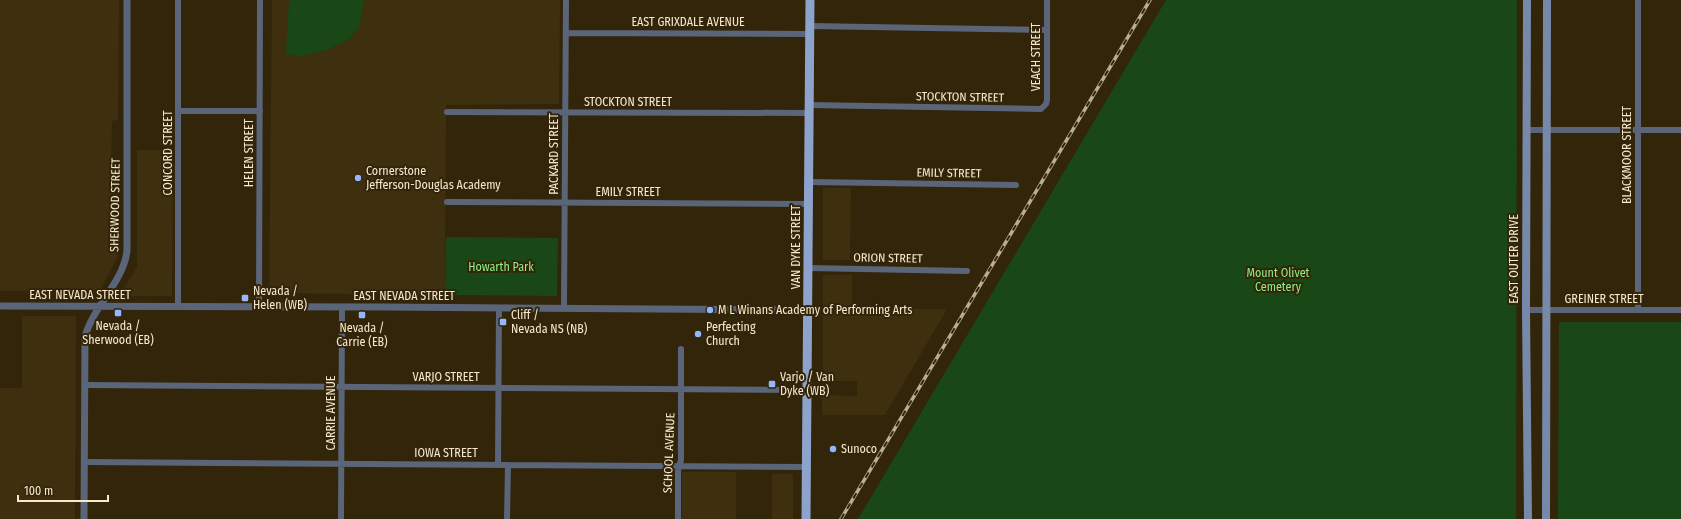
<svg xmlns="http://www.w3.org/2000/svg" width="1681" height="519" font-family="'Fira Sans Condensed',sans-serif">
  <rect width="100%" height="100%" fill="#322509"/>
  <!-- built -->
  <path fill="#3e2f0e" d="M0,0H119L118,120L112,121L111,174L118,175V257L100,290L0,291Z
    M272,0H560L559,104L446,105L445,295L269,293Z
    M137,150H173L172,296H119L137,267Z
    M823,188H851L850,260H823Z
    M823,275H852V309H947L885,415H822V395L857,396V381H823Z
    M22,316H76L75,519H0V388H22Z
    M682,472H736V519H682Z
    M772,474H793V519H772Z"/>
  <!-- green -->
  <path fill="#194715" d="M289,0H364L359,27L348,40L327,50L302,56L286,54Z
    M1166,0H1517L1516,519H858Z
    M446,237L558,238L557,296L445,295Z
    M1559,322H1681V519H1558Z"/>
  <g fill="none" stroke-linecap="round" stroke-linejoin="round">
    <!-- minor -->
    <path stroke="#5a6579" stroke-width="6" d="M178,0V306
      M810,26L1047,30
      M566,33L810,34
      M809,105L1041,109L1046,104L1047,100V0
      M179,111H260
      M447,112L809,113
      M1527,130H1681
      M809,182L1016,185
      M447,202L809,204
      M808,268L967,271
      M259,307L260,0
      M564,308L566,0
      M1526,310H1681
      M1638,310V0
      M85,385L807,390
      M85,462L807,467
      M498,465L499,308
      M341,519L342,307
      M507,519L508,465
      M678,519V471L681,460V349"/>
    <!-- tertiary -->
    <path stroke="#5a6579" stroke-width="7" d="M0,306L385,307L795,310L808,311
      M84,519L85,337C93,306 123,283 127,251V0"/>
    <!-- secondary -->
    <path stroke="#7788a8" stroke-width="8" d="M1527,0L1526,310L1528,519
      M1546,519L1547,0"/>
    <!-- primary -->
    <path stroke="#8da3cc" stroke-width="9" d="M806,519L810,0"/>
    <defs>
      <path id="rail" d="M841,519L1150,0"/>
    </defs>
    <!-- rail casing -->
    <use href="#rail" stroke="#bbad92" stroke-width="3.5"/>
    <!-- rail -->
    <use href="#rail" stroke="#322509" stroke-width="2" stroke-dasharray="6" stroke-linecap="butt"/>
  </g>
  <!-- markers -->
  <g fill="#92b7fd" stroke="#322509" stroke-width="1.5">
    <circle cx="358" cy="178" r="4"/>
    <rect x="241" y="294" width="8" height="8" rx="2"/>
    <circle cx="710" cy="310" r="4"/>
    <rect x="114" y="309" width="8" height="8" rx="2"/>
    <rect x="358" y="311" width="8" height="8" rx="2"/>
    <rect x="499" y="318" width="8" height="8" rx="2"/>
    <circle cx="698" cy="334" r="4"/>
    <rect x="768" y="380" width="8" height="8" rx="2"/>
    <circle cx="833" cy="449" r="4"/>
  </g>
  <g text-anchor="middle" stroke-width="4" stroke-linejoin="round" paint-order="stroke">
    <!-- street labels -->
    <g font-size="12" fill="#f7e8ce" stroke="#322509">
      <text x="688" y="26">EAST GRIXDALE AVENUE</text>
      <text transform="translate(1036 57) rotate(-90)" y="4">VEACH STREET</text>
      <text transform="translate(960 97) rotate(1)" y="4">STOCKTON STREET</text>
      <text x="628" y="106">STOCKTON STREET</text>
      <text transform="translate(168 153) rotate(-90)" y="4">CONCORD STREET</text>
      <text transform="translate(249 153) rotate(-90)" y="4">HELEN STREET</text>
      <text transform="translate(554 154) rotate(-90)" y="4">PACKARD STREET</text>
      <text transform="translate(1627 155) rotate(-90)" y="4">BLACKMOOR STREET</text>
      <text transform="translate(949 173) rotate(1)" y="4">EMILY STREET</text>
      <text x="628" y="196">EMILY STREET</text>
      <text transform="translate(115 205) rotate(-89)" y="4">SHERWOOD STREET</text>
      <text transform="translate(796 247) rotate(-90)" y="4">VAN DYKE STREET</text>
      <text transform="translate(888 258) rotate(1)" y="4">ORION STREET</text>
      <text transform="translate(1514 259) rotate(-90)" y="4">EAST OUTER DRIVE</text>
      <text x="80" y="299">EAST NEVADA STREET</text>
      <text x="404" y="300">EAST NEVADA STREET</text>
      <text x="1604" y="303">GREINER STREET</text>
      <text x="446" y="381">VARJO STREET</text>
      <text transform="translate(331 413) rotate(-90)" y="4">CARRIE AVENUE</text>
      <text x="446" y="457">IOWA STREET</text>
      <text transform="translate(669 453) rotate(-88)" y="4">SCHOOL AVENUE</text>
    </g>
    <!-- poi labels -->
    <g font-size="12" fill="#f7e8ce" stroke="#322509" text-anchor="start">
      <text x="366" y="175">Cornerstone<tspan x="366" dy="14">Jefferson-Douglas Academy</tspan></text>
      <text x="253" y="295">Nevada /<tspan x="253" dy="14">Helen (WB)</tspan></text>
      <text x="718" y="314">M L Winans Academy of Performing Arts</text>
      <text x="511" y="319">Cliff /<tspan x="511" dy="14">Nevada NS (NB)</tspan></text>
      <text x="118" y="330" text-anchor="middle">Nevada /<tspan x="118" dy="14">Sherwood (EB)</tspan></text>
      <text x="706" y="331">Perfecting<tspan x="706" dy="14">Church</tspan></text>
      <text x="362" y="332" text-anchor="middle">Nevada /<tspan x="362" dy="14">Carrie (EB)</tspan></text>
      <text x="780" y="381">Varjo / Van<tspan x="780" dy="14">Dyke (WB)</tspan></text>
      <text x="841" y="453">Sunoco</text>
    </g>
    <!-- park labels -->
    <g font-size="12" fill="#8cee84" stroke="#322509">
      <text x="501" y="271">Howarth Park</text>
      <text x="1278" y="277">Mount Olivet<tspan x="1278" dy="14">Cemetery</tspan></text>
    </g>
  </g>
  <!-- scale -->
  <path d="M18 495v6h90v-6" fill="none" stroke="#f7e8ce" stroke-width="2"/>
  <text x="24" y="495" font-size="12" fill="#f7e8ce" stroke="#322509" stroke-width="3" paint-order="stroke">100 m</text>
</svg>
